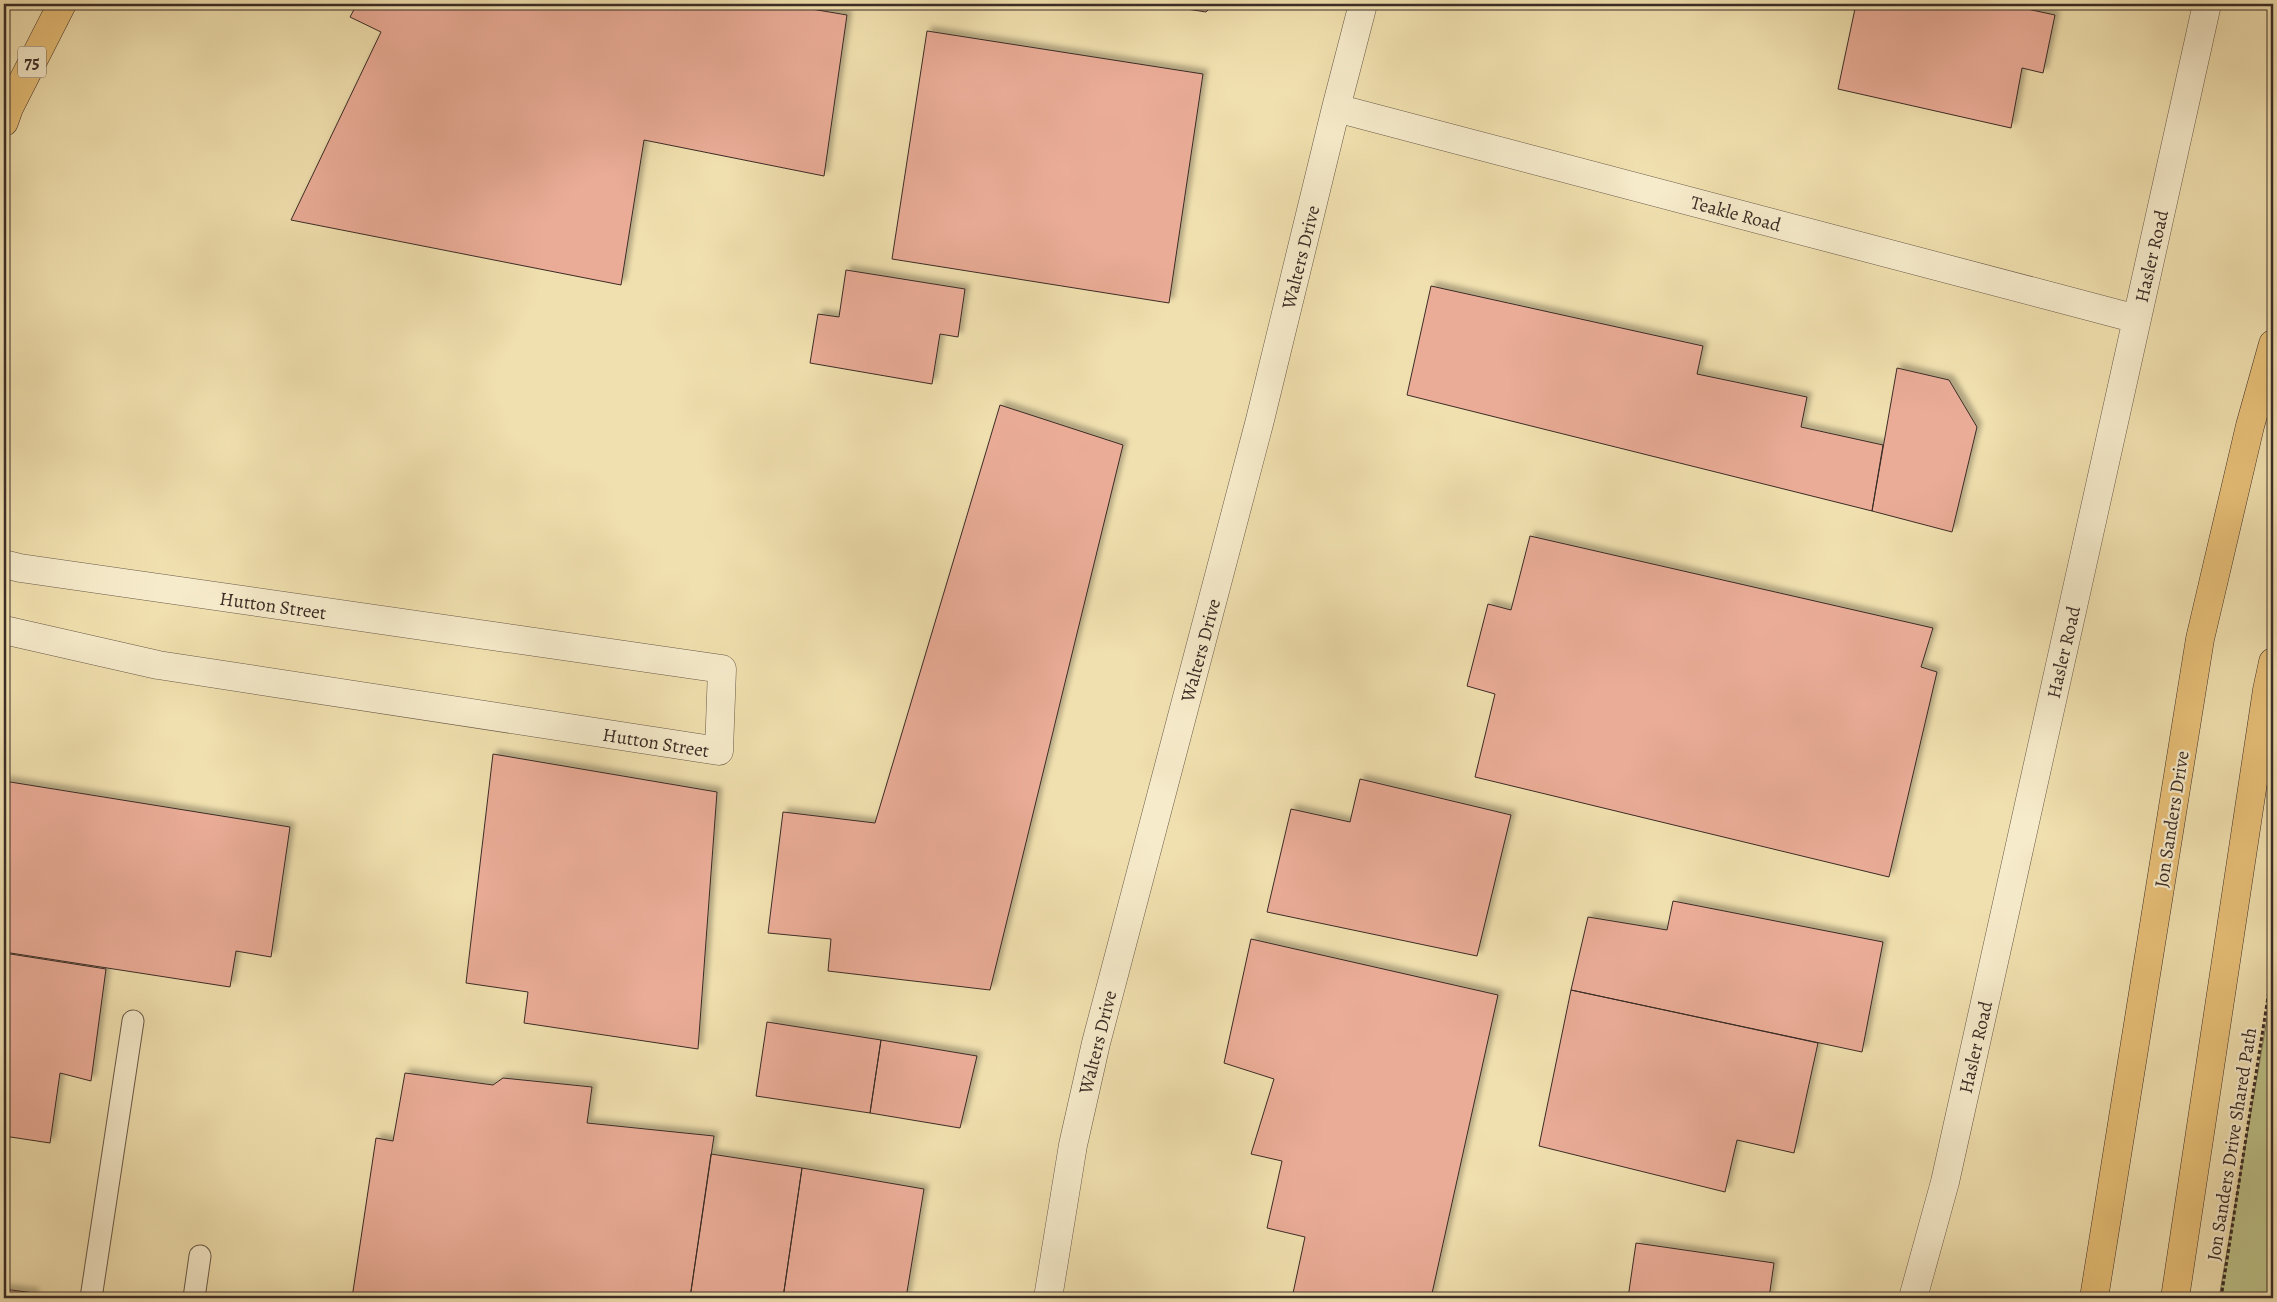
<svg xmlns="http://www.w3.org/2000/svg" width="2277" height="1302" font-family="Alegreya,serif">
  <defs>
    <filter id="shadow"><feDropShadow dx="4.5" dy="-4.5" stdDeviation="2.5" flood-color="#0004"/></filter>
  </defs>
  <rect width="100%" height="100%" fill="#f1e0af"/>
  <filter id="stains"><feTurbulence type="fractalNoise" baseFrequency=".004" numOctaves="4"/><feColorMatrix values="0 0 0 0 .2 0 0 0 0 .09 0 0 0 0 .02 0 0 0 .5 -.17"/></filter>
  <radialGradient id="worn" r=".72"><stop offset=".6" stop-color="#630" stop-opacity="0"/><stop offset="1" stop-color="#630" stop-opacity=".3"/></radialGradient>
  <!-- green -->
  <path fill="#bdc188" stroke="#7c7657" d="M2273,984V1298H2219Z"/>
  <!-- building -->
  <path fill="#eaac97" stroke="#3b2c26" filter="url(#shadow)" d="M357,4H782L847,15L824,176L644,140L621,285L291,220L381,32L350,17Z
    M1155,4H1214L1206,12Z
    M1856,4H2004L2055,15L2043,73L2022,68L2011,128L1838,89Z
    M927,31L1203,74L1169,303L892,259Z
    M846,270L965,289L958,337L940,334L932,384L810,363L818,314L839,317Z
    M1431,286L1703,346L1697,374L1807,397L1801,427L1883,445L1872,511L1407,395Z
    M1897,368L1949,380L1977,427L1952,532L1872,511Z
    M1000,405L1123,445L990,990L828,971L831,939L768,933L783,812L875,823Z
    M1530,536L1933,628L1921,667L1937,672L1889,877L1475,777L1495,694L1467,686L1488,604L1511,610Z
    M493,754L717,792L698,1049L524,1023L528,992L466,983Z
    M1360,779L1511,815L1477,956L1267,912L1291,809L1350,822Z
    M4,781L290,827L271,957L236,951L230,987L4,952Z
    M1673,901L1883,942L1862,1052L1571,990L1588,917L1667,930Z
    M1251,939L1498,995L1431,1298H1292L1305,1237L1267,1228L1282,1161L1251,1154L1274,1079L1224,1063Z
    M4,953L106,969L91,1081L60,1073L50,1143L4,1136Z
    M1571,990L1818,1043L1794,1153L1737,1140L1725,1192L1539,1146Z
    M767,1022L881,1040L870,1113L756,1096Z
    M881,1040L977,1056L960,1128L870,1113Z
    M405,1073L493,1085L503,1078L592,1087L587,1123L714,1136L690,1298H352L376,1138L393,1141Z
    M711,1154L802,1168L783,1298H690Z
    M802,1168L924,1189L906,1298H783Z
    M1636,1243L1774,1263L1769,1298H1628Z
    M4,1289L34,1293V1298H4Z"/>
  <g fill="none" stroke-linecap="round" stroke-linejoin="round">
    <defs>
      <path id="service" d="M91,1298L133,1021
        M194,1298L200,1256"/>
      <path id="minor" d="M1336,108L2137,319
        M4,564L20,568L722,669L719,751L158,665L4,630
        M1048,1298L1073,1145L1096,1043L1260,420L1336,108L1363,4
        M1913,1298L1945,1182L2207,4"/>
      <path id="primary" d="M4,122L9,108L62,4
        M2094,1298L2200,639L2250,426L2273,344
        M2175,1298L2267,690L2273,662"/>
    </defs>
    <!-- service casing -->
    <use href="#service" stroke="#685948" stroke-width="23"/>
    <!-- minor casing -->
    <use href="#minor" stroke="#685948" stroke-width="29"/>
    <!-- primary casing -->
    <use href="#primary" stroke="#3b2c26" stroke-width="29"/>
    <!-- path -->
    <path stroke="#3b2c26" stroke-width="3" stroke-dasharray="4 2.5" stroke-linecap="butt" d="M2221,1298L2273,965"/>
    <!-- service -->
    <use href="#service" stroke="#f6ebcb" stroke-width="21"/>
    <!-- minor -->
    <use href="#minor" stroke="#f6ebcb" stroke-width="28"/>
    <!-- primary -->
    <use href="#primary" stroke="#e8c078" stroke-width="28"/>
  </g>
  <g text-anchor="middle" stroke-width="4.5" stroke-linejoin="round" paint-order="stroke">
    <!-- shield labels -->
    <rect fill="#f6ebcb" stroke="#736558" stroke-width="1" x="18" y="46.5" width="28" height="31" rx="4"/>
    <g font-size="18" font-weight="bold" fill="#3b2c26">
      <text x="32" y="68">75</text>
    </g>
    <!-- street labels -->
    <g font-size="19" fill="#3b2c26" stroke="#f6ebcb">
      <text transform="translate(1736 213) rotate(15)" y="7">Teakle Road</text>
      <text transform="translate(2151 256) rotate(-77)" y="7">Hasler Road</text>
      <text transform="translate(1300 257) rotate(-76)" y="7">Walters Drive</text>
      <text transform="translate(273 605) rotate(8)" y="7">Hutton Street</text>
      <text transform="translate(1200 650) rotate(-75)" y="7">Walters Drive</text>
      <text transform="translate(2063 652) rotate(-77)" y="7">Hasler Road</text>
      <text transform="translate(656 742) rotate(9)" y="7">Hutton Street</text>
      <text transform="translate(2171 819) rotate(-81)" y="7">Jon Sanders Drive</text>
      <text transform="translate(1097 1042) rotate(-76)" y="7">Walters Drive</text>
      <text transform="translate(1975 1047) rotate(-77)" y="7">Hasler Road</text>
      <text transform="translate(2231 1144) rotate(-81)" y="7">Jon Sanders Drive Shared Path</text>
    </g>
  </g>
  <!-- margin -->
  <rect width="2277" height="1302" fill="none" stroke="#f1e0af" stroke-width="20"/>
  <rect x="5" y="5" width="2267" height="1292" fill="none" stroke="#3b2c26" stroke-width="2.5"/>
  <rect x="10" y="10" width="2257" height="1282" fill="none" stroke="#3b2c26"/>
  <rect width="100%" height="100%" filter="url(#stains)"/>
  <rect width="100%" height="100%" fill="url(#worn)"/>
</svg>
